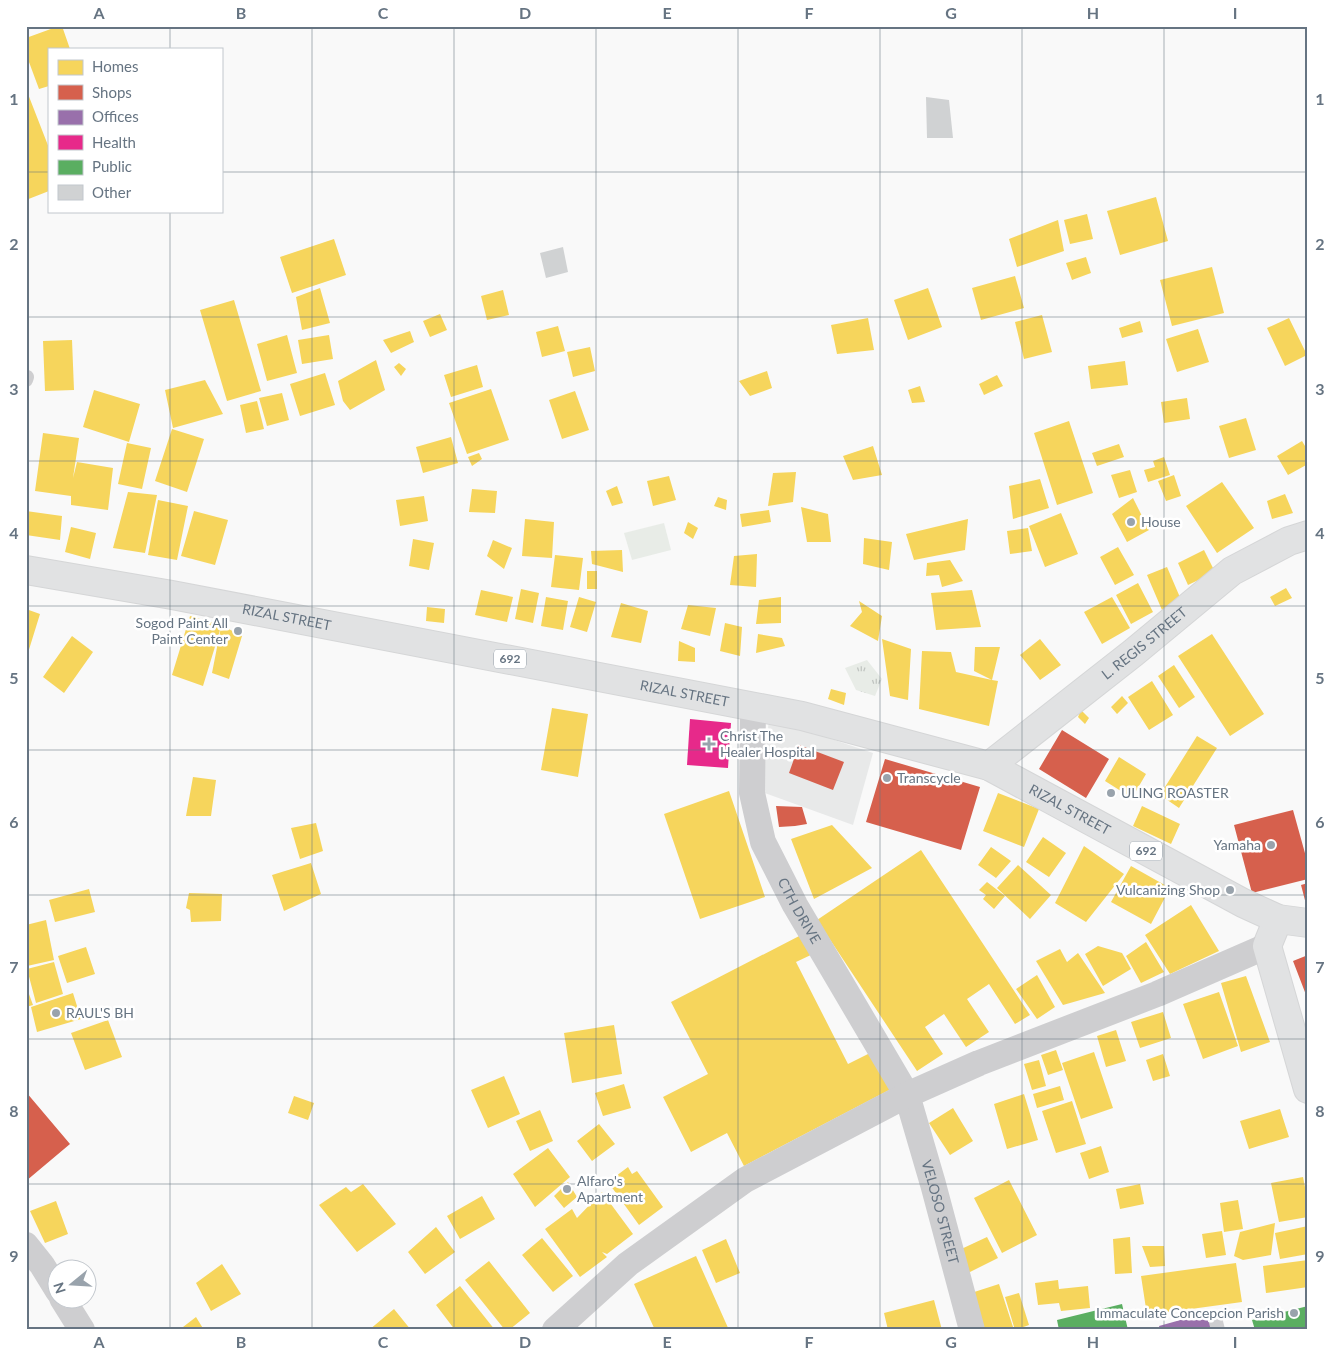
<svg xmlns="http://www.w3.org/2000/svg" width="1334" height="1356" font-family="Lato,sans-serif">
  <defs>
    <pattern id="grass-tufts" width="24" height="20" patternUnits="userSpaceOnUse" patternTransform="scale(1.25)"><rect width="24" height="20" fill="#e8ece7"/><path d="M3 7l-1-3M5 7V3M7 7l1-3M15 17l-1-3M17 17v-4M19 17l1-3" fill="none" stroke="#c0c4c1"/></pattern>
  </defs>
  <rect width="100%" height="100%" fill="#f9f9f9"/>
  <!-- built -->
  <path fill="#e8e9e9" d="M769,718L873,753L853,825L762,792Z"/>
  <!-- grass -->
  <path fill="url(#grass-tufts)" d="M867,660L882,679L875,696L856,690L845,668Z"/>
  <!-- pitch -->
  <path fill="#e8ece7" d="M664,523L671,550L632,560L624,533Z"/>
  <!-- homes -->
  <path fill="#f6d55c" d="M59,26H62L70,49H49V86L39,89L26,54V38Z
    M28,94L49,148V191L26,200V95Z
    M1156,197L1168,241L1120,255L1107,211Z
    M1087,214L1093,239L1070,244L1064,220Z
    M1058,220L1064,251L1017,267L1009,239Z
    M334,239L346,275L292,293L280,257Z
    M1086,257L1091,273L1072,280L1066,263Z
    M1212,267L1224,313L1172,326L1160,280Z
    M1015,276L1024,308L981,320L972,288Z
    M320,288L330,323L302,330L296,297Z
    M928,288L942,327L908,340L894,300Z
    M503,290L509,315L487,320L481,296Z
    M234,300L261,391L227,401L200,310Z
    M440,314L447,330L430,337L423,321Z
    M1042,315L1052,352L1024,359L1015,322Z
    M868,318L874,350L837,354L831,325Z
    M1289,318L1307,355L1285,366L1267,328Z
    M1140,321L1143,332L1122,338L1119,328Z
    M558,326L565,351L542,357L536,332Z
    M1198,329L1209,362L1177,372L1166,339Z
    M410,331L414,342L391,353L383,340Z
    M287,335L297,373L267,381L257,344Z
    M329,335L333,359L302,364L298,340Z
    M72,340L74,390L45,391L43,341Z
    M590,347L595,371L573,377L567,352Z
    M376,360L385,390L350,410L343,401L338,381Z
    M1125,361L1128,385L1091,389L1088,366Z
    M399,363L406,369L401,376L394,367Z
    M477,365L483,387L451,397L444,375Z
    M767,371L772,388L750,396L739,381Z
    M325,373L335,405L300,416L290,384Z
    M997,375L1003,386L984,395L979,384Z
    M205,380L223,414L173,428L165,390Z
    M920,386L925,402L912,403L908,390Z
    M491,389L509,440L467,454L449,403Z
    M94,390L140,404L129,442L83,427Z
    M575,391L589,430L562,439L549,400Z
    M282,393L289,420L267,426L259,398Z
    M1187,398L1190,419L1164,423L1161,402Z
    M257,401L264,429L246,433L240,405Z
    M1246,418L1256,450L1229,458L1219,426Z
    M1069,421L1093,493L1057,505L1034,433Z
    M172,429L204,439L187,492L155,481Z
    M43,433L79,438L73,478L77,462L113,468L108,510L71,505V496L35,491Z
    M451,437L458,463L423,473L416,447Z
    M1302,441L1308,451V464L1288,475L1277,456Z
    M127,443L151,448L142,489L118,484Z
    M1119,444L1124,457L1097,466L1092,453Z
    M873,446L882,475L853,480L843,456Z
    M479,453L482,459L472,466L468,457Z
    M1164,457L1170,475L1148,482L1144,470L1155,467L1153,461Z
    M1130,470L1137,492L1119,498L1111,475Z
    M796,472L793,502L768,506L773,473Z
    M1174,475L1181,496L1166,501L1158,481Z
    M669,476L676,500L653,506L647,481Z
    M1040,479L1049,508L1013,519L1009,486Z
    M1222,482L1254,528L1217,553L1186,506Z
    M617,486L623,503L612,506L606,491Z
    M472,489L497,491L495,513L469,512Z
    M128,492L157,495L145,553L113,548Z
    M1285,494L1293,513L1272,519L1267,501Z
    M424,496L428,521L400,526L396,500Z
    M718,497L727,500L726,510L714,506Z
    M1133,498L1149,530L1127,542L1112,514Z
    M158,500L188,506L177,560L148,555Z
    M801,507L828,514L831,542H807Z
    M769,510L771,522L742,527L740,514Z
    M26,511L62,516L60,540L26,535Z
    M194,511L228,520L215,565L181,556Z
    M1061,513L1078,554L1045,567L1029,526Z
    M525,519L554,522L552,558L522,556Z
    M968,519L965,550L914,560L906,534Z
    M688,522L698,528L693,539L684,533Z
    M71,527L96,533L90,559L65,552Z
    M1028,528L1032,551L1010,554L1007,531Z
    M864,538L892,542L889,570L863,564Z
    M413,539L434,543L429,570L409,566Z
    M493,540L512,548L504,569L487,556Z
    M1118,547L1134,575L1115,585L1100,557Z
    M622,550L623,572L592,564L591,551Z
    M1204,550L1215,572L1188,585L1178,563Z
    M757,554L756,587L730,585L734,556Z
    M555,555L583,558L579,590L551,587Z
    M950,560L963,581L942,587L939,575L926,576L927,563Z
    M1167,567L1182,602L1162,610L1147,575Z
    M587,571H597V589H587Z
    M1138,583L1153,612L1131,624L1116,595Z
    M1286,588L1292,598L1275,606L1270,597Z
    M521,589L539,593L533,623L515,619Z
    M481,590L513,597L507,622L475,615Z
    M972,590L981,627L936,630L931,593Z
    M546,597L568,601L563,630L541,626Z
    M579,597L596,602L587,632L570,627Z
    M781,597V623L756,624L759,600Z
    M1112,597L1130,628L1102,644L1084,612Z
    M859,601L882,616L878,641L850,626L862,612Z
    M621,603L648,611L641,643L611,637Z
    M688,605L716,608L710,636L681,629Z
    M427,607L445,609L444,623L426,621Z
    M26,609L40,614L27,656H26Z
    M190,616L221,625L242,636L229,679L212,673L221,627L203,686L172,675Z
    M725,623L742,627L740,656L720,651Z
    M758,634L782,638L785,646L756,653Z
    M1212,634L1264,714L1230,736L1178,656Z
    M72,636L93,652L64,693L43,677Z
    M882,639L911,649L908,700L890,696Z
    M1040,639L1061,665L1040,680L1020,655Z
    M679,641L695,648V662L678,661Z
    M975,647H1000L992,680L998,681L989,726L919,709L922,651L951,652L956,672L992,680L974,671Z
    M1174,665L1195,697L1179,708L1158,676Z
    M1152,681L1173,715L1149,730L1128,697Z
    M831,689L846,693L844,705L828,699Z
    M1122,696L1128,703L1117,714L1111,707Z
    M552,708L588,714L578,777L541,770Z
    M1081,710L1089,718L1085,724L1078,717Z
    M1197,736L1217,748L1179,808L1160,795Z
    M1119,757L1146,774L1132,798L1105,781Z
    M193,777L216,780L211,816H186Z
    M729,791L765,897L700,919L664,814Z
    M998,793L1039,809L1024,847L983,831Z
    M1142,806L1180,824L1171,844L1133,826Z
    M316,823L323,851L300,859L291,828Z
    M832,825L872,868L814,899L791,839Z
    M1043,837L1066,853L1049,877L1026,862Z
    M1084,846L1124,874L1086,922L1055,903Z
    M991,847L1011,861L996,878L978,865Z
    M921,850L1030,1015L1015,1024L989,984L967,999L989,1032L966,1047L944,1014L925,1027L943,1054L917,1071L817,920Z
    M311,863L321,894L284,911L272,875Z
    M1018,865L1051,895L1030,919L997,888Z
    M1131,866L1170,888L1151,924L1111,902Z
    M987,882L1005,896L994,909L983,899L986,895L979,890Z
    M89,889L95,912L55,922L49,900Z
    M189,893L222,894L221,921L191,922L190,910L186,908Z
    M1191,905L1219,951L1170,974L1145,935Z
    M46,920L54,960L27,966L26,925Z
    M805,933L815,953L796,962L848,1064L876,1050L895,1087L744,1166L727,1133L691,1152L663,1097L708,1074L671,1002Z
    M1146,942L1164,972L1141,983L1126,956Z
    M1098,946L1122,953L1131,969L1103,986L1085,954Z
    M86,947L95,974L67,983L58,956Z
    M1060,949L1067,962L1078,953L1105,993L1063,1005L1036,961Z
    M54,962L63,994L36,1003L27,969Z
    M1037,975L1055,1007L1037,1019L1016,989Z
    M1246,976L1270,1042L1241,1052L1221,983Z
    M26,986L33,1005L26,1007Z
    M1219,992L1238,1046L1203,1059L1183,1004Z
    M73,993L81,1019L37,1032L31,1007Z
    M1163,1012L1171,1038L1140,1048L1131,1022Z
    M108,1020L122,1057L85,1070L71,1033Z
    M614,1025L622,1074L572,1083L564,1033Z
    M1116,1030L1126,1061L1106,1067L1097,1036Z
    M1056,1050L1063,1070L1048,1075L1041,1055Z
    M1094,1052L1113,1108L1081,1119L1062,1063Z
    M1163,1054L1170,1076L1153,1081L1146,1060Z
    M1039,1060L1046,1086L1032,1090L1024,1064Z
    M504,1076L520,1114L488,1128L471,1090Z
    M624,1084L631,1108L603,1116L595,1093Z
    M1060,1086L1064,1100L1037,1108L1033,1094Z
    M1024,1094L1038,1140L1007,1149L994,1104Z
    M294,1096L314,1103L308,1120L288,1113Z
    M1072,1101L1086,1144L1056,1153L1042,1111Z
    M953,1108L973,1141L950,1155L929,1123Z
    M1280,1109L1289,1137L1249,1149L1240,1121Z
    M540,1110L553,1141L530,1151L516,1121Z
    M599,1124L615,1144L592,1161L577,1141Z
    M1101,1146L1109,1172L1089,1179L1080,1153Z
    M548,1148L570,1177L535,1207L513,1174Z
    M628,1167L632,1174L637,1171L663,1207L639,1225L608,1182Z
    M1303,1177L1308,1202V1217L1279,1222L1271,1183Z
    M1009,1180L1037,1235L1002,1253L974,1198Z
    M568,1182L577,1197L564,1208L554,1196Z
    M363,1184L396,1224L357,1252L319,1205L346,1187L351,1192Z
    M1140,1184L1144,1204L1120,1209L1116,1189Z
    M602,1192L633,1234L607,1254L602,1252L607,1257L580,1277L545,1229L572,1209L577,1218Z
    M482,1196L495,1219L460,1239L447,1216Z
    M1238,1200L1243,1229L1224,1232L1220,1203Z
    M56,1201L68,1234L45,1243L30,1211Z
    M1275,1223L1271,1255L1243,1260L1234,1256L1240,1232Z
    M1308,1226V1254L1280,1259L1275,1233Z
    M436,1227L455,1252L425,1274L408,1252Z
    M1222,1231L1226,1255L1206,1258L1202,1234Z
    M987,1237L998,1258L968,1273L957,1251Z
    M1130,1237L1132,1273L1115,1274L1113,1239Z
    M542,1238L573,1276L553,1292L522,1255Z
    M726,1239L740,1273L716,1283L702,1250Z
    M1142,1246H1164L1165,1266L1150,1267Z
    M696,1256L729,1330H655L634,1284Z
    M1308,1260V1287L1266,1293L1263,1266Z
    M489,1261L530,1313L509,1330H505L465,1280Z
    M1236,1263L1242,1302L1147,1315L1141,1276Z
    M222,1264L241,1294L211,1311L196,1283Z
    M1058,1280L1059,1289L1088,1286L1090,1308L1061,1311L1059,1303L1038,1305L1035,1283Z
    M999,1284L1014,1330H980L968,1294Z
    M460,1286L495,1330H455L436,1305Z
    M1019,1293L1029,1325L1015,1330L1005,1297Z
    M934,1300L942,1330H888L884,1313Z
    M394,1309L411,1330H369Z
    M196,1317L204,1330H184L183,1327Z"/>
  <!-- shops -->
  <path fill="#d6604d" d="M1062,730L1109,759L1086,798L1039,769Z
    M799,745L844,762L833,790L789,773Z
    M885,759L980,787L961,850L866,822Z
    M776,806L802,807L807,824L795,826L779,827Z
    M1293,810L1308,864V879L1252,893L1234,825Z
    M1308,883V908H1307L1301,885Z
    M1308,955V1000L1293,961Z
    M26,1092L70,1144L26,1181Z"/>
  <!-- offices -->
  <path fill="#9970ab" d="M1209,1312L1214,1330H1160L1159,1326Z"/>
  <!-- health -->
  <path fill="#e7298a" d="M690,719L731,723L728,768L687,765Z"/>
  <!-- public -->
  <path fill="#5aae61" d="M1122,1304L1128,1330H1059L1057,1320Z
    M1308,1306V1330H1255L1252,1320Z"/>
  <!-- building -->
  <path fill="#d0d2d3" d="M926,97L949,100L953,138H927Z
    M563,247L568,272L546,278L540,253Z"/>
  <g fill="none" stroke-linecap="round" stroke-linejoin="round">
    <defs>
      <g id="secondary">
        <path id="s2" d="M989,766L1133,653L1232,571L1289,541L1308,535"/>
        <path d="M1278,919L1267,946L1308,1089"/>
      </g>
      <g id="primary">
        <path id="s3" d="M26,570L172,595L802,716L989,766L1243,903L1278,919L1308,923"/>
      </g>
    </defs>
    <!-- secondary casing -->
    <use href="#secondary" stroke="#d5d6d7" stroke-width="30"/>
    <!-- primary casing -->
    <use href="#primary" stroke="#d5d6d7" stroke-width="30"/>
    <!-- lane -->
    <path stroke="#ceced0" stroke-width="14" d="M26,380L27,377
      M1215,1318L1218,1330"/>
    <!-- street -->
    <g stroke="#ceced0" stroke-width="26">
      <path id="s1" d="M753,706L752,793L763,842L795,905L907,1095L933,1184L972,1330"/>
      <path d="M26,1245L42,1265L58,1291"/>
      <path d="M62,1298L82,1330"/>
      <path d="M555,1330L628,1264L745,1180L907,1095L979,1063L1157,994L1267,946"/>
    </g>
    <!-- secondary -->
    <use href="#secondary" stroke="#e1e2e3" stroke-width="28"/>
    <!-- primary -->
    <use href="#primary" stroke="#e1e2e3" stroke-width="28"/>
  </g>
  <!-- grid -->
  <path fill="none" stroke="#667482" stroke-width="1" stroke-opacity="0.55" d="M170,26V49M312,26V1330M454,26V1330M596,26V1330M738,26V1330M880,26V1330M1022,26V1330M1164,26V1330M26,172H49M221,172H1308M170,211V1330M26,317H1308M26,461H1308M26,606H1308M26,750H1308M26,895H1308M26,1039H1308M26,1184H1308"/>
  <!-- markers -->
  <g fill="#99a3ac" stroke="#fff" stroke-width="2">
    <circle cx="1131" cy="522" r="5"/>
    <circle cx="238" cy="631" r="5"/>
    <path d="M706.5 736.5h5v5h5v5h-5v5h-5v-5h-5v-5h5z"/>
    <circle cx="887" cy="778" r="5"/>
    <circle cx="1111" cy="793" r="5"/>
    <circle cx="1271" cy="845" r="5"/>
    <circle cx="1230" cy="890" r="5"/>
    <circle cx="56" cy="1013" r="5"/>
    <circle cx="567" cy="1189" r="5"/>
    <circle cx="1294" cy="1313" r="5"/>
  </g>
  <g text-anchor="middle" stroke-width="5" stroke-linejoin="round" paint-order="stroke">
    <!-- shield labels -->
    <g fill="#fff" stroke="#949ea8" stroke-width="1">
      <rect x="494" y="649.5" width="32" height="19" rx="4"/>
      <rect x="1130" y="841.5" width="32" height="19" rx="4"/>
    </g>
    <g font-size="12" font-weight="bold" fill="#667482">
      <text x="510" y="663">692</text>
      <text x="1146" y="855">692</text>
    </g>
    <!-- poi labels -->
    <g font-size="14" fill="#667482" stroke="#fff" text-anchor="start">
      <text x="1141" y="527">House</text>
      <text x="228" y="628" text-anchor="end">Sogod Paint All<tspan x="228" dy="16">Paint Center</tspan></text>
      <text x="720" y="741">Christ The<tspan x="720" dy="16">Healer Hospital</tspan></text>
      <text x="897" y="783">Transcycle</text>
      <text x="1121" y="798">ULING ROASTER</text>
      <text x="1261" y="850" text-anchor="end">Yamaha</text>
      <text x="1220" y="895" text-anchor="end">Vulcanizing Shop</text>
      <text x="66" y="1018">RAUL'S BH</text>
      <text x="577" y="1186">Alfaro's<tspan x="577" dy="16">Apartment</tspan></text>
      <text x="1284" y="1318" text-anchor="end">Immaculate Concepcion Parish</text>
    </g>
    <!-- street labels -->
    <g font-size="14" fill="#667482" stroke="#fff">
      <text dy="5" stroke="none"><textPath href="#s3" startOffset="265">RIZAL STREET</textPath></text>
      <text dy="5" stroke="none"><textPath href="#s2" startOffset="198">L. REGIS STREET</textPath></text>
      <text dy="5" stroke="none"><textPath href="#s3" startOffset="670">RIZAL STREET</textPath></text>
      <text dy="5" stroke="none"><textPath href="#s3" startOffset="1075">RIZAL STREET</textPath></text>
      <text dy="5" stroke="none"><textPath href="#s1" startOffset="215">CTH DRIVE</textPath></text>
      <text dy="5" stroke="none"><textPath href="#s1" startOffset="550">VELOSO STREET</textPath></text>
    </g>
  </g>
  <!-- border -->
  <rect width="1334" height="1356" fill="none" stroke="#ffffff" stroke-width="55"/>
  <!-- legend -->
  <rect x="48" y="48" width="175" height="165" fill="#ffffff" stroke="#c2c7cd"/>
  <rect x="58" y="60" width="25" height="15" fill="#f6d55c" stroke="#c2c7cd"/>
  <text x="92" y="72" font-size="15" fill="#667482">Homes</text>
  <rect x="58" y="85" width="25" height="15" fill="#d6604d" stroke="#c2c7cd"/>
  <text x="92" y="98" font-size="15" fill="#667482">Shops</text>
  <rect x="58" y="110" width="25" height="15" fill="#9970ab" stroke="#c2c7cd"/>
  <text x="92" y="122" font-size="15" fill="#667482">Offices</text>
  <rect x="58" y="135" width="25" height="15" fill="#e7298a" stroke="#c2c7cd"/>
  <text x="92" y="148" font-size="15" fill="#667482">Health</text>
  <rect x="58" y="160" width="25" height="15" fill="#5aae61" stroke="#c2c7cd"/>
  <text x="92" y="172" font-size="15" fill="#667482">Public</text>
  <rect x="58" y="185" width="25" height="15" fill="#d0d2d3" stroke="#c2c7cd"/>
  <text x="92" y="198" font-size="15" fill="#667482">Other</text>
  <!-- north arrow -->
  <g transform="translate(72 1284) rotate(252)"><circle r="24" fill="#ffffff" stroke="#c2c7cd"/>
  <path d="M0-4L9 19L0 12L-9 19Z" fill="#99a3ac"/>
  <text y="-8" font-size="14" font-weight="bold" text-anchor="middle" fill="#667482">N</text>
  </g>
  <rect x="28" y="28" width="1278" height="1300" fill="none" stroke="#667482" stroke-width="2"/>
  <g font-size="16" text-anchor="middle" font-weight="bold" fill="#667482">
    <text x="99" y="19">A</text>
    <text x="241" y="19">B</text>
    <text x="383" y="19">C</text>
    <text x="525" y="19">D</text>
    <text x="667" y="19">E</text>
    <text x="809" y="19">F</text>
    <text x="951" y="19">G</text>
    <text x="1093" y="19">H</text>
    <text x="1235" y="19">I</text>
    <text x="14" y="105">1</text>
    <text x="1320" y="105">1</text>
    <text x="14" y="250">2</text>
    <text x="1320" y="250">2</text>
    <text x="14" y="395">3</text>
    <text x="1320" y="395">3</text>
    <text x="14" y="539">4</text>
    <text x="1320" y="539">4</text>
    <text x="14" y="684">5</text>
    <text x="1320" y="684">5</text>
    <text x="14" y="828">6</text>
    <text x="1320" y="828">6</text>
    <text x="14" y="973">7</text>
    <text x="1320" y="973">7</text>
    <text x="14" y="1117">8</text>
    <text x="1320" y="1117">8</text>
    <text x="14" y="1262">9</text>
    <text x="1320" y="1262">9</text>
    <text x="99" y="1348">A</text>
    <text x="241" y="1348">B</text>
    <text x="383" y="1348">C</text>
    <text x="525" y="1348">D</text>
    <text x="667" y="1348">E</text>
    <text x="809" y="1348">F</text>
    <text x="951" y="1348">G</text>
    <text x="1093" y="1348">H</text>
    <text x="1235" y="1348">I</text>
  </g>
</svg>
